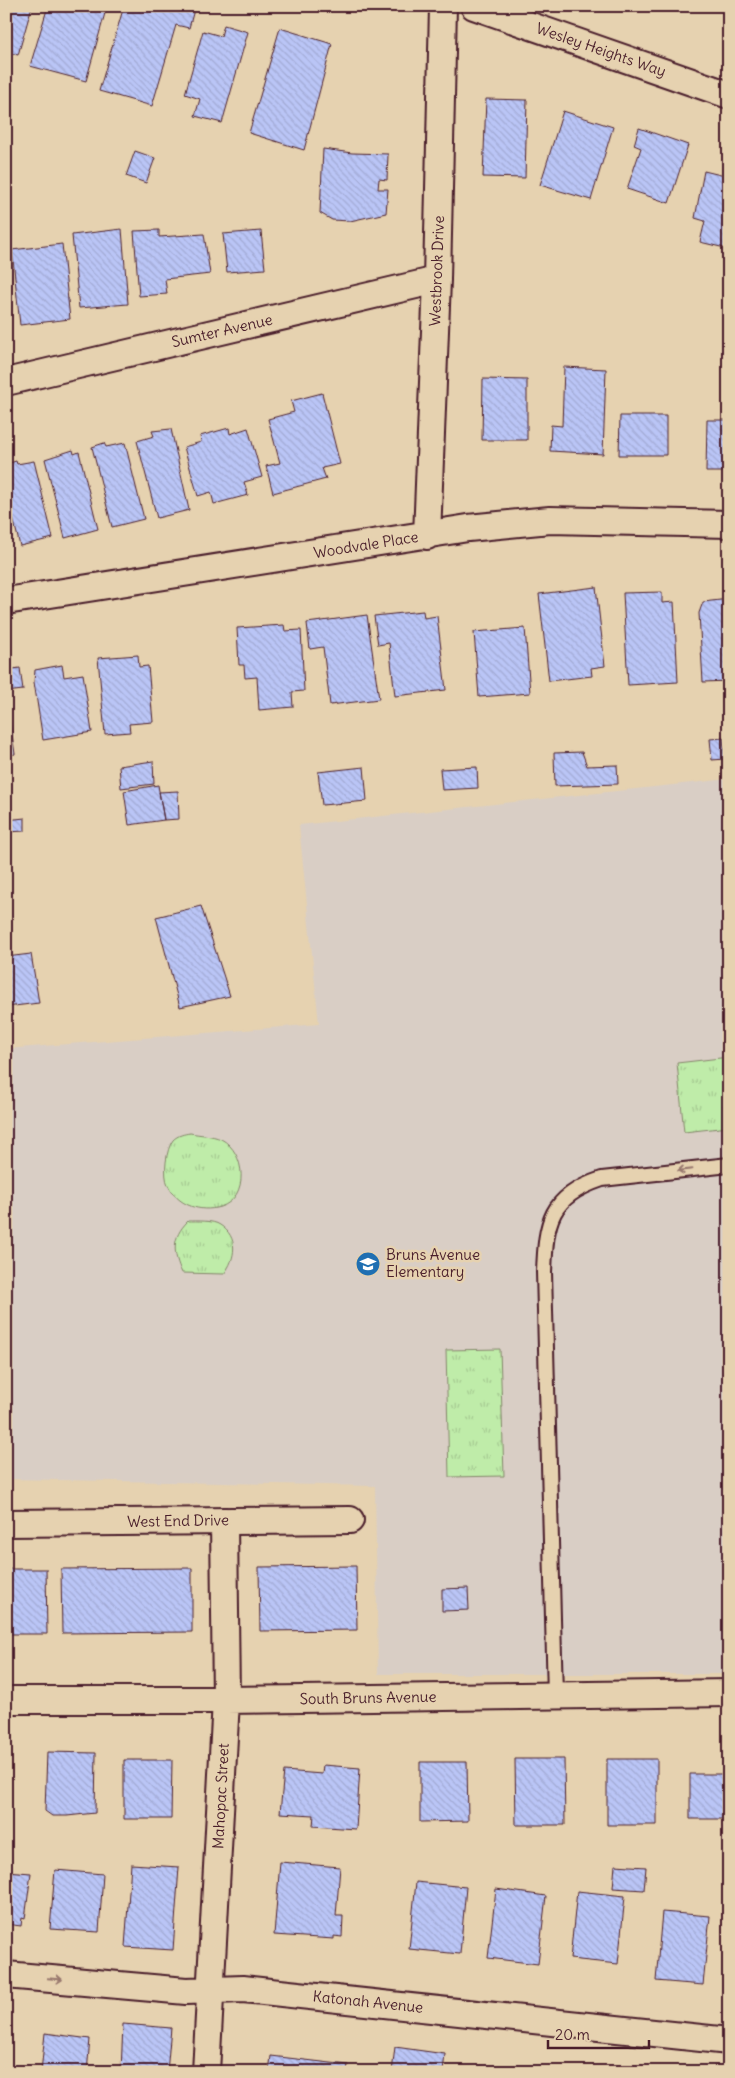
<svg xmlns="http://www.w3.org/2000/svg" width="735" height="2078" font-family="Delius,sans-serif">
  <defs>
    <pattern id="park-tufts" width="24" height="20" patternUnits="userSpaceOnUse" patternTransform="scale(1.25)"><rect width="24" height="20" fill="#bfeca9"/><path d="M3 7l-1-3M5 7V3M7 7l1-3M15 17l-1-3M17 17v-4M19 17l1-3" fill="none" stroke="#a6ca92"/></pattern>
    <pattern id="building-back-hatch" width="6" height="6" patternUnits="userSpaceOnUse" patternTransform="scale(1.25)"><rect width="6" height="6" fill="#bac5f6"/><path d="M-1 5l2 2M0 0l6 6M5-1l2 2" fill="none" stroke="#a1a9d3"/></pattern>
  </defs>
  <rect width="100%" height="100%" fill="#e6d2b0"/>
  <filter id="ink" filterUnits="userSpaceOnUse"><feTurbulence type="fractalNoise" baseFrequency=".02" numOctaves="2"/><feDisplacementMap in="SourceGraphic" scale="10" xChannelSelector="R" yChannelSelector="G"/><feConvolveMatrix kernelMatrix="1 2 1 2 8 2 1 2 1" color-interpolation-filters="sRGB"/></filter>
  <g filter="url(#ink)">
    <!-- built -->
    <path fill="#d9cec5" d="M729,779V1674H378L375,1486L6,1479V1049L319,1024L299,825Z"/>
    <!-- park -->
    <path fill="url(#park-tufts)" stroke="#84866a" d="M729,1057V1127L684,1132L677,1063Z
      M190,1133C200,1135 212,1135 221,1139C246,1152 250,1198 220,1207C200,1213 177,1205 168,1185C163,1175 166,1149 173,1140C178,1135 184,1134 190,1133Z
      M188,1221C197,1221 213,1220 220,1225C239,1237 236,1258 224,1274L182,1273C173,1253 171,1238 188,1221Z
      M500,1349L504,1476L449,1477L446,1350Z"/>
    <!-- building -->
    <path fill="url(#building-back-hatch)" stroke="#4a1f2b" d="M6,6H32L18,55L6,52Z
      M48,6H107L86,81L30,66Z
      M124,6L146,10L147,6H195L189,28L176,25L152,106L99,91Z
      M224,25L248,32L222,123L195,116L200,99L185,94L203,31L221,36Z
      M280,28L332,44L304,150L249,133Z
      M486,99L527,100L525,178L483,177Z
      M563,111L613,127L591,200L540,185Z
      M639,128L688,145L669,203L627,189L641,148L634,145Z
      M323,149L352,153L388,154L387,180L379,179L378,189H388L386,213L350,221L332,220L320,213Z
      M135,151L155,158L146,183L126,176Z
      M704,171L729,177V249L700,242L705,221L695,218Z
      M122,229L128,304L79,308L72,235Z
      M159,230V237L204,234L210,274L165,279L167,294L139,296L134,231Z
      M261,231L265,269L227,272L223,234Z
      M62,244L70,319L20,325L12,250Z
      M564,367L606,369L603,454L550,451L551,425L562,426Z
      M483,379L527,380V440H482Z
      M322,393L340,464L322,468L326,479L273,493L266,466L280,463L268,419L294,412L291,401Z
      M620,416H666V455H619Z
      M707,420H729V472H706Z
      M229,428L230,434L248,428L262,477L244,482L248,495L214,504L211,492L198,496L184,447L201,442L200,436Z
      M171,429L189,510L157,518L137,441L154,436L152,431Z
      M104,443L106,447L125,443L144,519L112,527L92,447Z
      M73,450L74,454L79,452L98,529L65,538L45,459Z
      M16,461L17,464L34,461L53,538L20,546L6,490V464Z
      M596,587L605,666L591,668L592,676L549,681L539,594Z
      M662,592V603L674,602L678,682L628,685L623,593Z
      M729,599V681L703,682L699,613L703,602Z
      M423,611L424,618L437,616L446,690L395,696L389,643L378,645L374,616Z
      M367,615L379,699L330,705L323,647L310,649L307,623Z
      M284,625L285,631L301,630L304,691L292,692L293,707L259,710L257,677L245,678L244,665H239L237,628Z
      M525,628L530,693L479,697L474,632Z
      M138,655L139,667L148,666L153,722L129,724L130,732L105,734L98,658Z
      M62,665L64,677L83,674L92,732L43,740L34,682L35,670Z
      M20,668L23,690L6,692V670Z
      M6,696L15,754L6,756Z
      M723,738L725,759L712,760L710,739Z
      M582,752L587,766L617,765L618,784L555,786L554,753Z
      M153,761L154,784L121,788L119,766Z
      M364,767L367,801L322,805L318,772Z
      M477,767L478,788L442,790L440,769Z
      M158,785L164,820L129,825L124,791Z
      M178,791L179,819L164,820L159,792Z
      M25,818V831L7,832L6,820Z
      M201,906L230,996L180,1007L156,917Z
      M31,954L39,1003L6,1007V957Z
      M356,1566L357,1630L260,1631L259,1567Z
      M192,1568V1632L62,1633L61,1569Z
      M6,1569H46L47,1634H6Z
      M468,1588L469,1610L442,1611V1589Z
      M47,1752L96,1753L95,1813L67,1816H52L45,1811Z
      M515,1759H564L565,1825H516Z
      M607,1759H657V1825H607Z
      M124,1760H172L171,1819H124Z
      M420,1762H467L468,1821L420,1822Z
      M323,1765L360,1768L356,1829L313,1826L314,1815L280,1813L284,1771L322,1774Z
      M690,1774H729V1819H690Z
      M280,1862L340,1867L336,1916H343L342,1937L334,1936V1939L274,1935Z
      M131,1864L179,1867L173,1950L125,1947Z
      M615,1865L646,1867L644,1890L613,1888Z
      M55,1870L103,1874L99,1932L50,1929Z
      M6,1871L31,1873L25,1919L22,1918L21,1926L6,1924Z
      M416,1882L466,1887L460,1954L409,1949Z
      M496,1889L546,1896L538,1964L488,1958Z
      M577,1891L625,1896L618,1964L570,1959Z
      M662,1912L710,1916L703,1985L656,1981Z
      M123,2024L171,2028L167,2072H121Z
      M45,2033L90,2039L87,2072H41Z
      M395,2047L445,2054L443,2072H392Z
      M271,2056L348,2065L347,2072H269Z
      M480,2066L526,2071V2072H479Z"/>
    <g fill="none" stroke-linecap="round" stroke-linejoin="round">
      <defs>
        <path id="lane" d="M555,1695L544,1272C546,1221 549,1197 602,1179L729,1165"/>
        <path id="street" d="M474,6L729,95
          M6,382L437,280
          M427,536L437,280L443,6
          M6,601L468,528L550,520L729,524
          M6,1523L350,1520
          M6,1700H226L729,1693
          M6,1975L186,1991L243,1989L729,2041
          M206,2072L226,1700L224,1521"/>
      </defs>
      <!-- lane casing -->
      <use href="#lane" stroke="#4a1f2b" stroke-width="18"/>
      <!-- street casing -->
      <use href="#street" stroke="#4a1f2b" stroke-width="30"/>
      <!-- lane -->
      <use href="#lane" stroke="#e6d2b0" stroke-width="14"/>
      <!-- street -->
      <use href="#street" stroke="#e6d2b0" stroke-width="26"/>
    </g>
    <!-- one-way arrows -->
    <defs><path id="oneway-shaft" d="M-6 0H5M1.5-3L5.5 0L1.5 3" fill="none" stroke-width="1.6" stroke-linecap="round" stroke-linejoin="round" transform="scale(1.25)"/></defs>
    <g stroke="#98786e">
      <use href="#oneway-shaft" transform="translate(685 1170) rotate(174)"/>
      <use href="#oneway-shaft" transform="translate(55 1979) rotate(5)"/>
    </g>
  </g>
  <!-- icons -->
  <defs>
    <symbol id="school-disc" viewBox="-11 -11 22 22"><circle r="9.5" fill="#1f6fb2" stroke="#e6d2b0"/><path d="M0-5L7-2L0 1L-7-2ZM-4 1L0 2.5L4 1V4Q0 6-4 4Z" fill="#fff"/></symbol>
  </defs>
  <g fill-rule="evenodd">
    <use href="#school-disc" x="354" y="1250" width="28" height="28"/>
  </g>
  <g text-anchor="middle" stroke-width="5" stroke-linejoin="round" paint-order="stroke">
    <!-- street labels -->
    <g font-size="15" fill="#4a1f2b" stroke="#e6d2b0">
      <text transform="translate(601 50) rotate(19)" y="5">Wesley Heights Way</text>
      <text transform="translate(437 271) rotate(-88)" y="5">Westbrook Drive</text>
      <text transform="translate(222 331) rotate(-13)" y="5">Sumter Avenue</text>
      <text transform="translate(366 545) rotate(-9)" y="5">Woodvale Place</text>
      <text transform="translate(178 1521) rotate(-1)" y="5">West End Drive</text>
      <text transform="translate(368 1698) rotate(-1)" y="5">South Bruns Avenue</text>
      <text transform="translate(221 1796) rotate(-87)" y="5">Mahopac Street</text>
      <text transform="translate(368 2002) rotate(6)" y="5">Katonah Avenue</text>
    </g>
    <!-- poi labels -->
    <g font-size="15" fill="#4a1f2b" stroke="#e6d2b0" text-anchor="start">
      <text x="386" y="1260">Bruns Avenue<tspan x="386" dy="17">Elementary</tspan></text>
    </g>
  </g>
  <!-- margin -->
  <rect width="735" height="2078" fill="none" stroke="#e6d2b0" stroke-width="25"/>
  <rect x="12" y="12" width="710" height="2053" fill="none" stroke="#4a1f2b" stroke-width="2" filter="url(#ink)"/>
  <!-- scale -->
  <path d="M548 2040v8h101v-8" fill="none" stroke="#4a1f2b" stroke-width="2.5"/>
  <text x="555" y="2040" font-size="15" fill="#4a1f2b" stroke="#e6d2b0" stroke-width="4" paint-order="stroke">20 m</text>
</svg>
